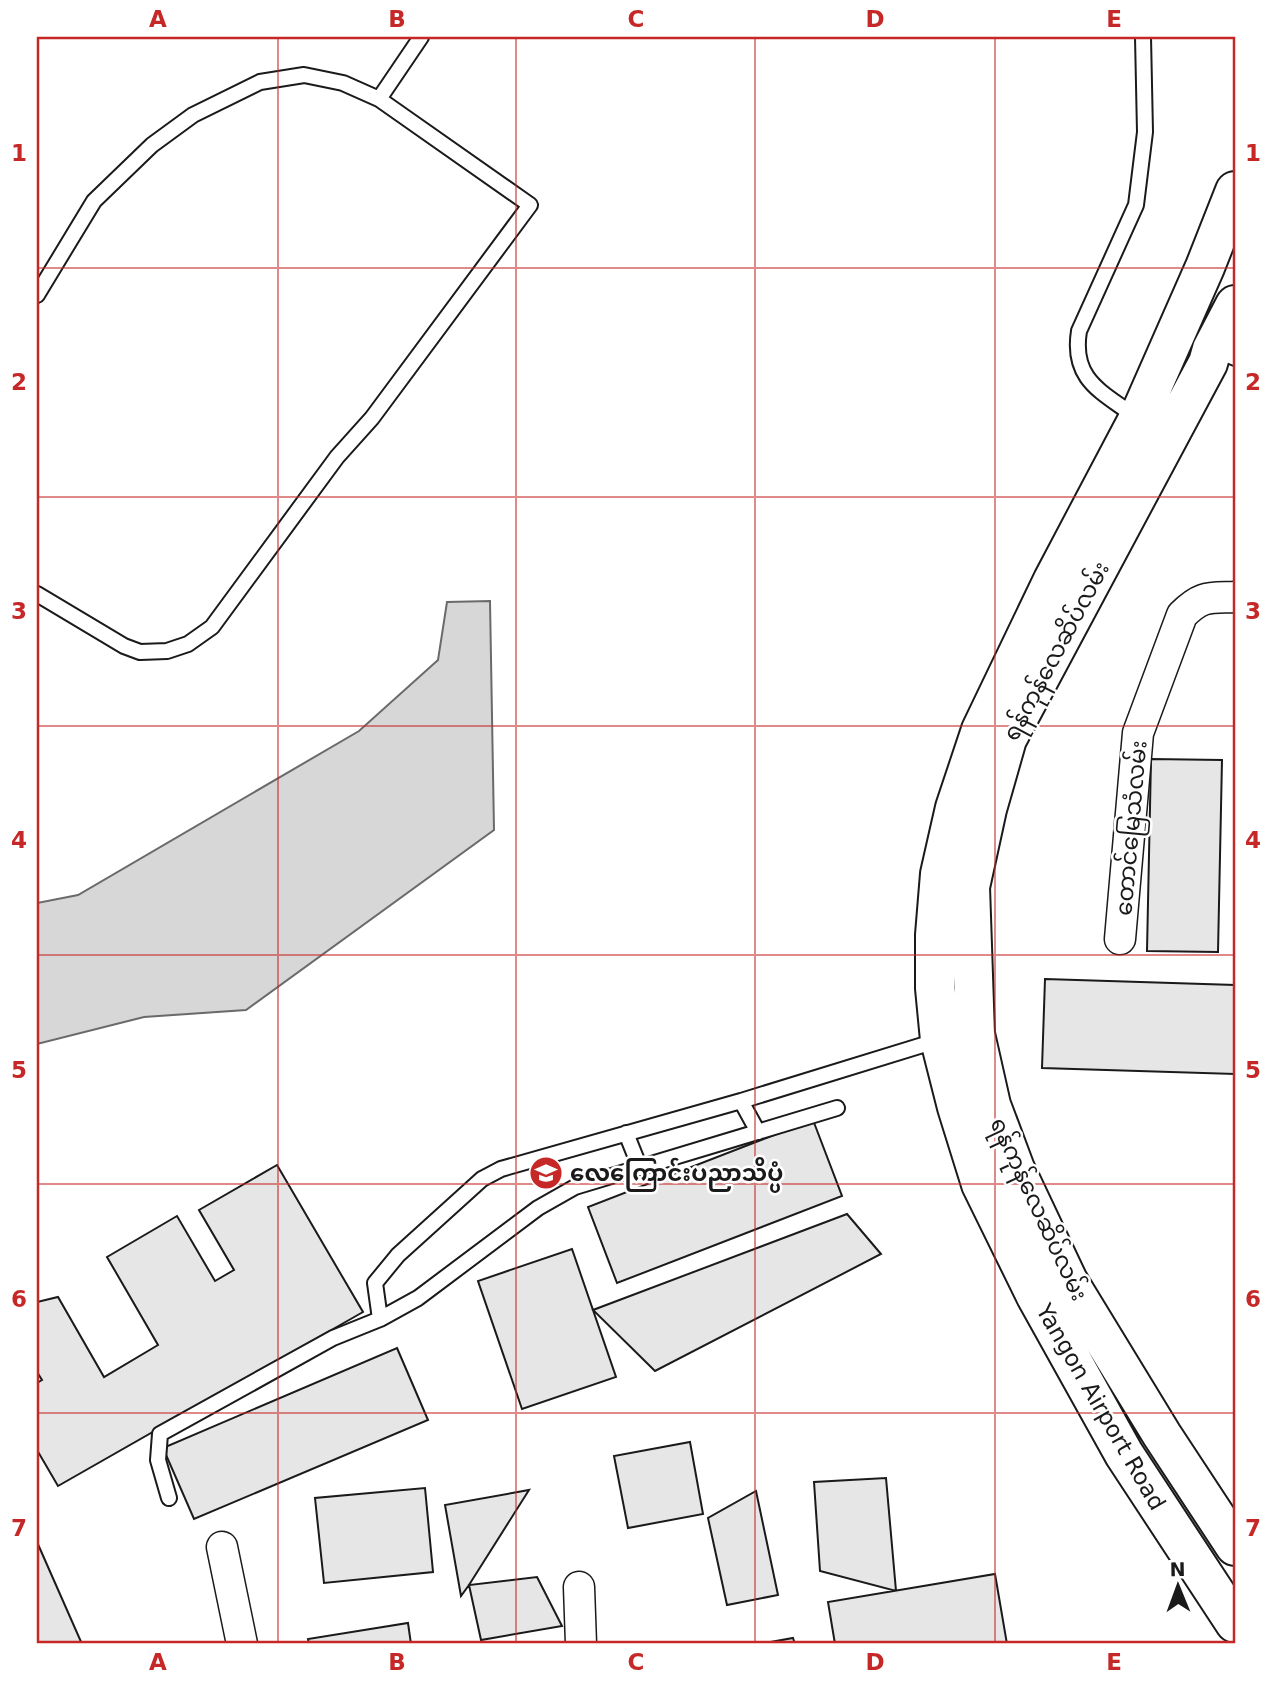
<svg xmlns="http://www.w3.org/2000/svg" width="1272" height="1681" font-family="'DejaVu Sans','Noto Sans Myanmar',sans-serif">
  <rect width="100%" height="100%" fill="#fff"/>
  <!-- water -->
  <path fill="#d7d7d7" stroke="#6a6a6a" stroke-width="2" d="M490,601L494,830L246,1010L144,1017L37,1044V903L78,895L359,731L438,660L447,602Z"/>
  <!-- building -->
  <path fill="#e6e6e6" stroke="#1a1a1a" stroke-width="2" d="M1151,759L1222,760L1218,952L1147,951Z
    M1045,979L1235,985V1074L1042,1068Z
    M813,1120L842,1196L617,1283L588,1207Z
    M277,1165L363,1312L58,1486L37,1450V1383L42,1380L37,1372V1302L58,1297L104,1377L158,1345L107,1257L177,1216L215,1281L234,1270L199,1210Z
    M847,1214L881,1254L655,1371L593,1310Z
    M572,1249L616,1377L522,1409L478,1281Z
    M397,1348L428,1420L194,1519L163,1448Z
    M690,1442L703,1514L628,1528L614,1456Z
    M886,1478L896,1591L820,1571L814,1482Z
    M425,1488L433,1572L324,1583L315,1498Z
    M529,1490L469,1585L461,1596L445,1505Z
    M756,1491L778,1595L727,1605L708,1518Z
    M37,1542L82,1644H37Z
    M995,1574L1007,1644H835L828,1602Z
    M537,1577L562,1626L481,1640L469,1585Z
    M408,1623L411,1644H309L308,1639Z
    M793,1638L795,1644H760Z"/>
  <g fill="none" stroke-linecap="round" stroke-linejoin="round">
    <defs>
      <path id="service" d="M379,99L421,37
        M37,295L94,201L152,145L193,115L260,82L304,75L343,83L379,99L530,205L372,418L337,457L212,627L188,644L167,651L140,652L124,646L37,594
        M1213,349L1235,358
        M1137,418C1103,392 1071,381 1079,331L1136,205L1145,132L1143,37
        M741,1101L758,1132
        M626,1133L640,1168
        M380,1319L375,1283L398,1255L482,1179L501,1169L741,1101L939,1040
        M169,1498L158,1460L160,1434L333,1338L380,1319L418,1298L538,1208L575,1187L837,1108"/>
      <path id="minor" d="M1120,939L1138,733L1182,615C1202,595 1209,598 1235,597
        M222,1547L242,1644
        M579,1587L581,1644"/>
      <path id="primary" d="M1235,191L1205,267L1138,419L1053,580L981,730L955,808L940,874L935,935V988L940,1040L957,1107L981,1184L1036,1296L1124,1454L1235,1623
        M1235,305L1212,349L1208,363L1007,739L987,809L970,887L975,1034L991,1105L1015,1169L1068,1281L1162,1435L1235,1546"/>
    </defs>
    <!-- service casing -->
    <use href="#service" stroke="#1a1a1a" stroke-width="18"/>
    <!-- minor casing -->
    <use href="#minor" stroke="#1a1a1a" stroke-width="33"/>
    <!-- primary casing -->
    <use href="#primary" stroke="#1a1a1a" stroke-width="42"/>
    <!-- service -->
    <use href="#service" stroke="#fff" stroke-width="14"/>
    <!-- minor -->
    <use href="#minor" stroke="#fff" stroke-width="30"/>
    <!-- primary -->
    <use href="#primary" stroke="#fff" stroke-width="38"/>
  </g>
  <!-- grid -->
  <path fill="none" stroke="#c62828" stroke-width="2" stroke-opacity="0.55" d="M278,37V1644M516,37V1644M755,37V1644M995,37V1644M37,268H1235M37,497H1235M37,726H1235M37,955H1235M37,1184H1235M37,1413H1235"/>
  <!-- icons -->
  <defs>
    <symbol id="university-disc" viewBox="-11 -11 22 22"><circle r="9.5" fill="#c62828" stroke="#fff"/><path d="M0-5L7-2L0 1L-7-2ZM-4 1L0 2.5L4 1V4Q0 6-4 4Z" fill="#fff"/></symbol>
  </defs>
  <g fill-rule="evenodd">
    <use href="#university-disc" x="527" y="1154" width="38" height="38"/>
  </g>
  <g text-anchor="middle" stroke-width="5" stroke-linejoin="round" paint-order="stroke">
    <!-- street labels -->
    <g font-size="23" fill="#1a1a1a" stroke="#fff">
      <text transform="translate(1056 651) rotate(-62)" y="8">ရန်ကုန်လေဆိပ်လမ်း</text>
      <text transform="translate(1131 828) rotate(-85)" y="8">တောင်မြေသံလမ်း</text>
      <text transform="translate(1039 1209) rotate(65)" y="8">ရန်ကုန်လေဆိပ်လမ်း</text>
      <text transform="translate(1101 1407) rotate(60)" y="8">Yangon Airport Road</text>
    </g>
    <!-- poi labels -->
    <g font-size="23" font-weight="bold" fill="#1a1a1a" stroke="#fff" text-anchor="start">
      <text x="570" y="1181">လေကြောင်းပညာသိပ္ပံ</text>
    </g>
  </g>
  <!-- border -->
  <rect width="1272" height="1681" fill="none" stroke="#ffffff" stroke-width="77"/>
  <!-- north arrow -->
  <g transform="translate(1178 1586) rotate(359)" stroke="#ffffff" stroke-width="5" paint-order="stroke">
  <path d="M0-5L12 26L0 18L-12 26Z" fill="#1a1a1a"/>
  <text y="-10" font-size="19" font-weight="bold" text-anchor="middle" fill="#1a1a1a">N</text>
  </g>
  <rect x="38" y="38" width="1196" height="1604" fill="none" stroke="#c62828" stroke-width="2.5"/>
  <g font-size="23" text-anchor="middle" font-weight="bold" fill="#c62828">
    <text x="158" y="27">A</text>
    <text x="397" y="27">B</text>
    <text x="636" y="27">C</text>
    <text x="875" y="27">D</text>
    <text x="1114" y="27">E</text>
    <text x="19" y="161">1</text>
    <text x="1253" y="161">1</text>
    <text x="19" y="390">2</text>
    <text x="1253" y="390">2</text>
    <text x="19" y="619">3</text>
    <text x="1253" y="619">3</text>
    <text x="19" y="848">4</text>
    <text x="1253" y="848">4</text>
    <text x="19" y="1078">5</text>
    <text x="1253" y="1078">5</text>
    <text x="19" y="1307">6</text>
    <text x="1253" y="1307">6</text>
    <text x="19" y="1536">7</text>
    <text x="1253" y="1536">7</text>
    <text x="158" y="1670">A</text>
    <text x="397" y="1670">B</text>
    <text x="636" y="1670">C</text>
    <text x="875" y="1670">D</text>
    <text x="1114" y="1670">E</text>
  </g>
</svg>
